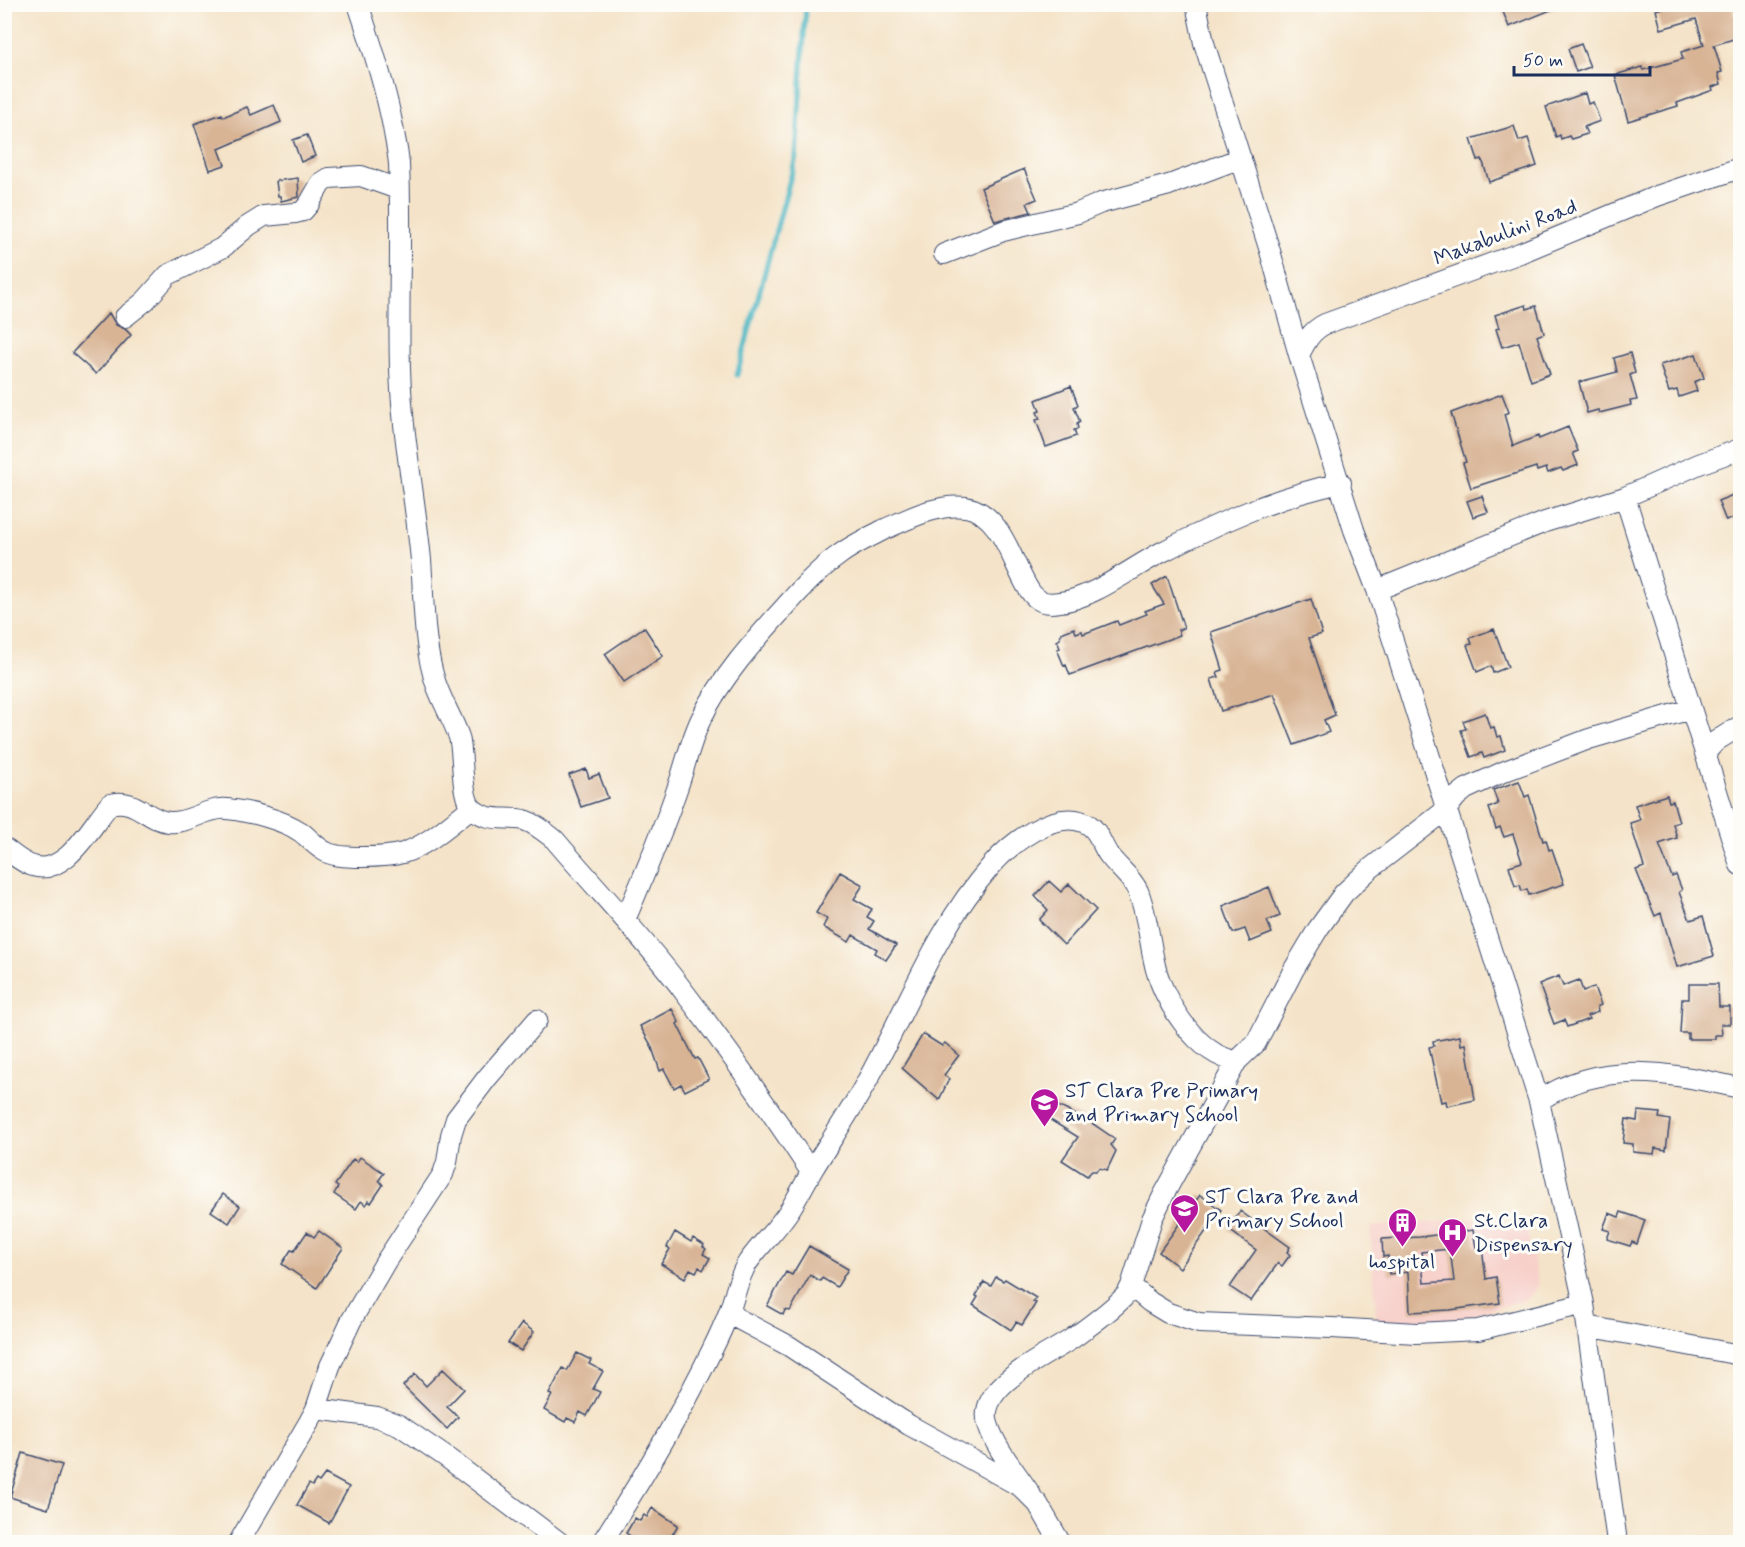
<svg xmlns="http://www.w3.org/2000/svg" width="1745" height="1547" font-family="Mynerve,sans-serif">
  <rect width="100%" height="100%" fill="#fdfcf7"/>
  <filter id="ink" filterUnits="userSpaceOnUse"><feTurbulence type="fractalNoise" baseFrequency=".0167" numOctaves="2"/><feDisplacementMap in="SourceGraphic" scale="12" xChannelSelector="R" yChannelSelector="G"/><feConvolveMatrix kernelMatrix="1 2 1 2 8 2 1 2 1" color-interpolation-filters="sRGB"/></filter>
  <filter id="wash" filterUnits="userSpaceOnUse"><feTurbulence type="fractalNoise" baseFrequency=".008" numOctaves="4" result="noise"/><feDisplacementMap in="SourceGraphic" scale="24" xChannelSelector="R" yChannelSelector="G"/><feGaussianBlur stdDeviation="1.35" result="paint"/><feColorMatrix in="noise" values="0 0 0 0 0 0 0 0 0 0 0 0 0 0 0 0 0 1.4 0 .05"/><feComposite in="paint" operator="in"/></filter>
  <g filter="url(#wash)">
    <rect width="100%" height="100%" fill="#f4e3c8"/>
    <!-- built -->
    <path fill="#f7d0ca" d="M1471,1219L1527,1231L1539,1284L1528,1299L1449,1321L1377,1327L1370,1227Z"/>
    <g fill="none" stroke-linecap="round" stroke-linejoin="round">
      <!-- stream -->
      <path stroke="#47b5c2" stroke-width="5" d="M737,375L796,157L806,4"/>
    </g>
    <g id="blocks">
      <!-- building -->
      <path fill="#d8b494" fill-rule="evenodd" d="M1500,4H1563V5L1509,27Z
        M1675,4H1731L1735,17L1738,16L1740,37L1714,45L1722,72L1718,73L1721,84L1712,87L1713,90L1677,103L1678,106L1628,121L1615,75L1642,67L1643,70L1683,59L1681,52L1704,45L1696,19L1661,29L1656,10Z
        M1581,44L1590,67L1576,72L1568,49Z
        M1585,93L1588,104L1593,102L1600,121L1584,127L1587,134L1571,139L1569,136L1561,139L1560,135L1556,137L1546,107Z
        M274,105L281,122L219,149L225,165L210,170L194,124L222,114L223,117L247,107L251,115Z
        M1514,126L1519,141L1528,138L1537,166L1489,182L1482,159L1478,160L1471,139Z
        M307,135L315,156L301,162L293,140Z
        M1024,169L1037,199L1027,203L1031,212L995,221L981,188Z
        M298,178L299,197L281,201L280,196H278L276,181Z
        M1526,305L1527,309L1536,306L1544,333L1537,336L1550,374L1531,381L1519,342L1502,347L1496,329L1499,328L1495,315Z
        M109,313L116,325L125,329L131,335L96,374L72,353Z
        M1630,353L1635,373L1630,375L1637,400L1630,401L1631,405L1599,413L1598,410L1587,413L1579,382L1617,372L1614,358Z
        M1696,354L1704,378L1694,382L1697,391L1679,397L1677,390L1669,392L1660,365Z
        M1071,386L1078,405L1074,407L1080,422L1077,424L1078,429L1074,430L1076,436L1046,447L1036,420L1040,419L1037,412L1040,411L1036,400Z
        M1502,394L1509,412L1504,414L1513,446L1538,436L1539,439L1568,427L1578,451L1573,453L1578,465L1563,471L1561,468L1548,473L1546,468L1537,471L1536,467L1471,488L1463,463L1466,462L1451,413Z
        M1740,492V515L1726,521L1718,501Z
        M1482,496L1488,512L1473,517L1467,501Z
        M1167,576L1184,628L1178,630L1180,635L1070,675L1066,665L1064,666L1057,649L1060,648L1057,641L1060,639L1061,633L1074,628L1076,633L1082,631L1083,634L1117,621L1119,625L1147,614L1145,611L1164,604L1152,585Z
        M1311,599L1322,634L1309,638L1335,715L1324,720L1329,732L1294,745L1274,694L1221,711L1211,679L1219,677L1217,672L1223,670L1211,632Z
        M644,627L663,656L624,682L605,654Z
        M1494,629L1508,667L1493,673L1491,666L1477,672L1467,645L1472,644L1470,638Z
        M1485,713L1490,728L1494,727L1497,737L1501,736L1505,750L1484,758L1482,753L1471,757L1461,730L1466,729L1463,721Z
        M586,769L589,778L599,774L608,798L581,807L569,775Z
        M1519,781L1525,797L1529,795L1543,841L1546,840L1549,850L1552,849L1564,884L1529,895L1527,889L1522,891L1520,885L1515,886L1509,866L1522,862L1513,834L1504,837L1500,827L1496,829L1489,808L1498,804L1493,790Z
        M1667,795L1669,802L1673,801L1679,822L1673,824L1677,838L1659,844L1672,877L1676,875L1682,890L1679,892L1690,920L1703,916L1714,956L1677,967L1661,913L1655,916L1636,870L1644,867L1630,823L1640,820L1635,805Z
        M840,872L863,885L854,899L872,909L867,917L874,921L869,929L896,945L886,960L875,953L877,949L853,935L849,942L823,927L827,919L816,913Z
        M1049,881L1061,892L1069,884L1096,910L1064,945L1039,920L1048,910L1035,896Z
        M1269,887L1280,916L1267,921L1272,933L1250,942L1245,929L1233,933L1223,906Z
        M1559,976L1563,986L1579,980L1583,991L1594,987L1601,1005L1597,1007L1598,1012L1587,1016L1589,1019L1567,1027L1564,1020L1554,1024L1539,984Z
        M1689,984H1718L1719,1007H1730V1024H1721L1722,1035H1715V1039H1688V1033H1680L1682,999H1689Z
        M672,1009L679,1022L677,1024L695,1059L698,1058L709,1079L685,1091L681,1084L674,1088L664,1069L660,1071L651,1045L640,1026Z
        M923,1034L942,1046L945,1043L959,1055L944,1075L949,1079L939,1100L902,1068Z
        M1460,1036L1461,1045L1466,1044L1475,1100L1447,1106L1446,1101L1441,1102L1429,1047L1434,1046L1433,1041Z
        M1047,1100L1093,1124L1115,1139L1111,1145L1116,1151L1107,1170L1099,1168L1096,1171H1092L1087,1176L1062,1160L1078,1137L1039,1113Z
        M1638,1111L1660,1113L1659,1118L1670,1120L1666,1150L1655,1148L1654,1154L1633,1152V1144L1623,1143L1626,1119L1637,1121Z
        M360,1157L384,1173L379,1180L383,1185L371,1203L369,1201L366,1205L361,1201L356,1209L334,1194L338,1187L335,1185L353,1159L357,1162Z
        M223,1194L240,1206L229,1223L211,1211Z
        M1200,1195L1221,1210L1180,1268L1159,1252Z
        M1240,1211L1290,1247L1287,1252L1290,1255L1282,1266L1278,1263L1251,1301L1230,1287L1256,1250L1228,1229Z
        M1621,1212L1645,1220L1637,1244L1632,1242L1630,1246L1607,1239L1610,1231L1603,1229L1609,1213L1619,1217Z
        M1473,1230L1476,1248L1482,1247L1486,1279L1496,1277L1500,1303L1450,1310L1410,1312L1408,1272L1389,1274L1388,1256L1383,1257L1382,1239L1420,1237ZM1450,1249L1454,1281L1424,1283L1421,1252Z
        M319,1231L343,1248L317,1288L282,1264L291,1250L294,1251L307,1232L314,1237Z
        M675,1232L691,1242L693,1238L704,1245L703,1247L706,1249L703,1254L710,1258L703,1270L699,1267L696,1272L690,1269L685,1278L661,1264L670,1249L667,1247L668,1245Z
        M809,1246L848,1269L837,1287L822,1278L820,1281L810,1275L790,1311L785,1310L783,1315L767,1306L786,1272L792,1275Z
        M996,1277L1003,1281L1005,1279L1036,1298L1033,1302L1036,1303L1022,1325L1016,1322L1011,1330L973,1305L978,1297L976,1296L984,1282L991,1286Z
        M522,1323L534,1332L521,1351L508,1343Z
        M577,1353L591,1360L589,1364L603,1371L593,1389L600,1392L587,1416L580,1412L575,1422L567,1418L565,1422L544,1410L552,1395L549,1394L563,1368L567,1371Z
        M443,1369L464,1389L447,1407L458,1417L447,1429L403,1386L415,1374L426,1386Z
        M23,1453L62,1465L48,1509L10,1497Z
        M325,1474L349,1487L329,1523L297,1505L309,1484L312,1486L316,1480L319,1482Z
        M652,1508L678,1525L668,1542H629L632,1537L626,1533L635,1518L640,1521L644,1515L647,1517Z"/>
    </g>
  </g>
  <g filter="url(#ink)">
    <use href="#blocks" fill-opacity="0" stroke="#3c4a6e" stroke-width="1.5"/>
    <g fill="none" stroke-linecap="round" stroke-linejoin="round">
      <defs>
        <path id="minor" d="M358,4C372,45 385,85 393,127C395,139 398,152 399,164C402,232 398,301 400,369C402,434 415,497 421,560C424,599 423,637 433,674C438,696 452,716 459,737C464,755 460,796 472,808C487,823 507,816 524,820C536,824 545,832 555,840C598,891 645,939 685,993C729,1051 771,1111 811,1172
          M1196,4L1204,43L1270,251L1299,355L1354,530L1377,590L1539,1101L1584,1304L1617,1542
          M944,254L1003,231L1078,213L1101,203L1169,185L1241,158
          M125,317L145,301L168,275L222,248L248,226L264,216L295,213L303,211L309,204L321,183L329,178L361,176L398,189
          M1299,355C1306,341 1311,331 1325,324L1520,253L1657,196L1740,168
          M1625,497L1740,865
          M1377,590L1545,522L1625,497L1699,464L1740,449
          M1705,753L1716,741L1740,726
          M4,848C13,854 22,863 33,866C66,877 92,824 110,804C136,797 146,820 169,822C189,824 206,807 227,809C248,811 284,820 301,832C309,838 316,847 326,852C336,857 351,857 362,857C375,857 389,857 403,853C428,845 450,824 471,808
          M625,920C643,878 661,835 676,792C685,767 690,742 701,719C721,678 753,642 784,608C800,590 818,570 839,555C852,545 868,538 883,530C908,519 938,503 966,507C999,513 1010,555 1024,581C1027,587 1033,597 1039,600C1046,604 1053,603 1060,602C1091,599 1132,568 1160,553C1220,522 1275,497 1341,483
          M1539,1101C1601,1058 1671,1073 1740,1088
          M1131,1286L1150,1302L1168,1313L1199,1323L1332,1328L1416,1333L1478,1330L1584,1304
          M729,1314L789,1346L909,1425L1021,1487L1038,1504L1060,1542
          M1587,1326L1740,1355
          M316,1409L377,1417L399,1425L446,1457L559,1542
          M1031,1495C1017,1473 996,1450 988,1424C976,1385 1049,1355 1073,1338C1091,1325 1111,1311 1127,1294L1131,1286L1152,1219L1163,1196L1237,1061
          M239,1542L309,1422L316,1409L330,1366L351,1321L386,1261L443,1174L447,1162L451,1135L456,1119L487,1078L537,1020
          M602,1542C641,1481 680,1416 712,1350C718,1338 724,1325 729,1312C735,1296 738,1277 748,1262C761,1244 777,1229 789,1211C798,1197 805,1183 813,1169C831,1140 850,1112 866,1083C907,1009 935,930 991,866C1010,844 1053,810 1083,822C1098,827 1100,842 1108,854C1117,867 1131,876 1138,891C1147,914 1149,937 1154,961C1161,998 1197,1056 1237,1061L1256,1043L1294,969L1318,929L1344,893L1371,868L1446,810L1456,797L1466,789L1505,771L1589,739L1691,709"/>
      </defs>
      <!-- minor casing -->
      <use href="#minor" stroke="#3c4a6e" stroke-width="22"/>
      <!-- minor -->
      <use href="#minor" stroke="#fff" stroke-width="20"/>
    </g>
  </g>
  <!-- icons -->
  <defs>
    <symbol id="school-pin" viewBox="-11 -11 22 30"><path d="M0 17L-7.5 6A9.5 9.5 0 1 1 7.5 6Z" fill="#b5179e" stroke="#fdfcf7"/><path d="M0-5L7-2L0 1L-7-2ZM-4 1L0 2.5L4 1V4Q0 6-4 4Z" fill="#fff"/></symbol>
    <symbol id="building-pin" viewBox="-11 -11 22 30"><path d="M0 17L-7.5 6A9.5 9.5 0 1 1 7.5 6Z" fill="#b5179e" stroke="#fdfcf7"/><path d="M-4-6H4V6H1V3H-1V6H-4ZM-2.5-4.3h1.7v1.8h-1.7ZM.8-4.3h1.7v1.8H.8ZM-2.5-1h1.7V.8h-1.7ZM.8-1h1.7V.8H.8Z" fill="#fff"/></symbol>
    <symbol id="hospital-pin" viewBox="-11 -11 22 30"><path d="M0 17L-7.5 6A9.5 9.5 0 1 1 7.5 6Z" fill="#b5179e" stroke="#fdfcf7"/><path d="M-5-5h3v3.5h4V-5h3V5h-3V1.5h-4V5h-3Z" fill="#fff"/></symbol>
  </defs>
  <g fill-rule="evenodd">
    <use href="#school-pin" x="1028" y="1086" width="33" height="45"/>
    <use href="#school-pin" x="1168" y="1192" width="33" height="45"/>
    <use href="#building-pin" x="1386" y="1206" width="33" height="45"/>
    <use href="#hospital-pin" x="1436" y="1216" width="33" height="45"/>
  </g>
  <g text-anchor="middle" stroke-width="6" stroke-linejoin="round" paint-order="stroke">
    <!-- street labels -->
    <g font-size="21" fill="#1b2f5e" stroke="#fdfcf7">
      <text transform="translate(1505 232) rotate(-21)" y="7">Makabulini Road</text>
    </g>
    <!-- poi labels -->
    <g font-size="21" fill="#1b2f5e" stroke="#fdfcf7" text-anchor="start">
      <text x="1065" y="1097">ST Clara Pre Primary<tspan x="1065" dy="24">and Primary School</tspan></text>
      <text x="1205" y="1203">ST Clara Pre and<tspan x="1205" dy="24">Primary School</tspan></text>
      <text x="1474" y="1227">St.Clara<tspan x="1474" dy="24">Dispensary</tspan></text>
      <text x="1402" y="1268" text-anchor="middle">hospital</text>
    </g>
  </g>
  <!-- margin -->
  <rect width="1745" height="1547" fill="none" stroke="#fdfcf7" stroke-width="24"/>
  <!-- scale -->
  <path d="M1514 66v9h136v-9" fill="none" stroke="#1b2f5e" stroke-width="3"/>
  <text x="1523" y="66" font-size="18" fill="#1b2f5e" stroke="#fdfcf7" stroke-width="4.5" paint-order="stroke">50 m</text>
</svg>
